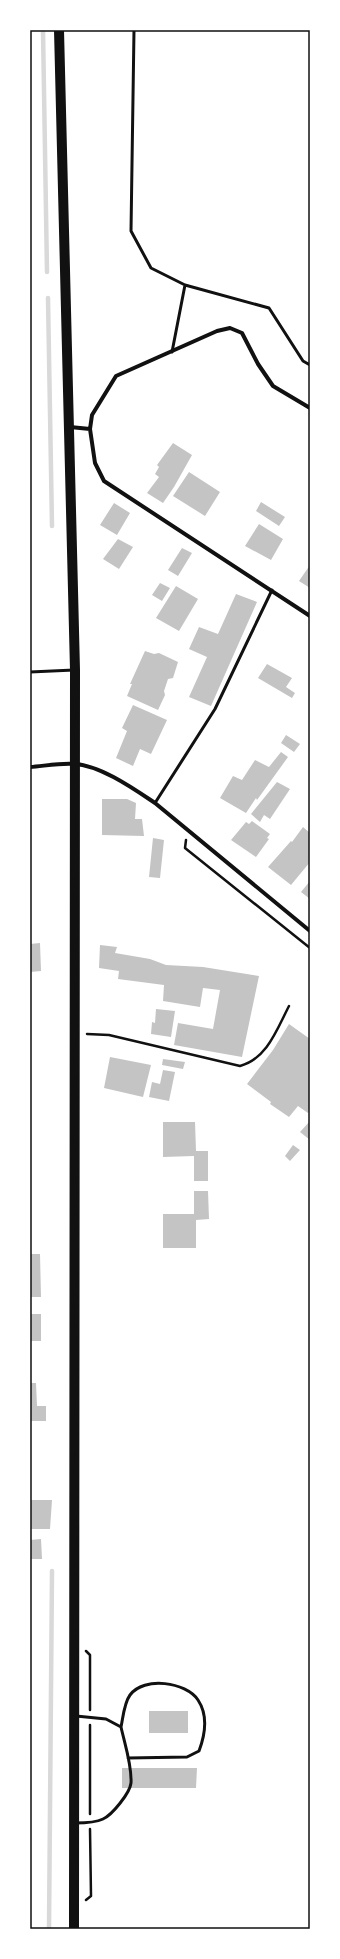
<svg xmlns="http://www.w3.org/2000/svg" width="340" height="1959" font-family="Jost,sans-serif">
  <rect width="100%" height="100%" fill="#fff"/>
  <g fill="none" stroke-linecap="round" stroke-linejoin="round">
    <!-- stream -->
    <path stroke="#d9d9d9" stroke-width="4.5" d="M43,30L47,272
      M48,298L52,526
      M49,1929L52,1571"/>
  </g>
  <!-- building -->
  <path fill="#c4c4c4" d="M173,443L192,455L174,487L163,503L147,493L159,477L155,474L159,467L157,465Z
    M189,472L220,492L205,516L173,496Z
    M261,502L285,517L279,526L256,511Z
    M114,503L130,513L117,535L100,525Z
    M259,524L283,539L271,560L245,546Z
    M118,539L133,547L119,569L103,559Z
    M182,548L192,553L178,576L168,570Z
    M310,565V588L299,581Z
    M160,583L170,588L162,601L152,595Z
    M176,586L198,599L179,631L156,618Z
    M236,594L257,602L211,706L189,697L207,657L189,649L199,627L218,634Z
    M145,651L154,654L159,653L178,662L173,678L168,679L164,691L165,695L158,710L127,696L132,684H130Z
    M267,664L292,678L286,687L295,693L292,698L258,678Z
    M133,705L167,720L151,754L140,749L133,766L116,758L127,731L122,728Z
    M286,735L300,744L294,752L281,743Z
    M281,752L288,757L257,800L256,798L246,813L220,798L233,776L242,780L255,760L269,767Z
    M277,782L290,789L270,819L264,815L260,822L251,814Z
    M102,799H127L136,803L135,819H142L144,836L102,835Z
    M252,821L270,834L267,838L269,839L256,857L231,840L246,822L249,824Z
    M303,827L310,833V862L291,885L268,867L291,841L292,842Z
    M153,838L164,840L160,878L149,877Z
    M310,881V899L301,892Z
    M40,943L41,971L30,972V944Z
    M100,945L117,947L115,953L150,959L166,965L203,967L259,976L242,1057L174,1045L178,1023L213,1029L220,990L203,988L200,1007L163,1001L164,985L118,979L119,971L99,968Z
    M156,1009L175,1011L171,1037L151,1034L152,1022L155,1023Z
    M289,1024L310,1039V1110L308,1113L298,1106L289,1117L270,1104L271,1102L247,1084L273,1050Z
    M110,1057L151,1065L143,1097L104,1088Z
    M163,1059L185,1062L183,1069L162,1065Z
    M163,1070L175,1072L169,1101L149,1097L152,1082L160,1084Z
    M310,1121V1140L300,1132Z
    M163,1122H195L196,1151H208V1181H194V1156L163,1157Z
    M293,1145L300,1150L290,1161L285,1156Z
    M194,1191H208L209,1219L196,1220V1248H163V1214H194Z
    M30,1254H40L41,1297H30Z
    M30,1314H41V1341H30Z
    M30,1383H36L37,1406H46V1421H30Z
    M30,1500H52L50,1529H30Z
    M41,1539L42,1559H30V1540Z
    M149,1711H188V1733H149Z
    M122,1768H197L196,1788H122Z"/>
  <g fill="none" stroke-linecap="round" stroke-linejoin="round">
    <!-- path -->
    <path stroke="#111" stroke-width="2.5" d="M186,840L185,848L310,948
      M87,1034L109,1035L240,1066C267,1059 277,1029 289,1006
      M86,1651L90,1655V1710
      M90,1814V1725
      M86,1900L91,1896L90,1829"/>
    <!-- service -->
    <path stroke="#111" stroke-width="3" d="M134,30L131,231L151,268L185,285
      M172,352L185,285L269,308L303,361L310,365
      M30,672L74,670
      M155,803L215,709L272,590
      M121,1727C123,1718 124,1703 130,1695C144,1676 186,1682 198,1700C208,1715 205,1735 199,1751L187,1757L128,1758
      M75,1823C84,1823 95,1823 103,1819C112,1815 130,1793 131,1783C132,1765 125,1745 121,1727L106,1719L76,1716"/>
    <!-- minor -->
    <path stroke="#111" stroke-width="4" d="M70,427L90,429L95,463L104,481L310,616
      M90,429L92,415L116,376L217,331L230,328L242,333L258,364L273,386L310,408
      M30,767C44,766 60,763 74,764C100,765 134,789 155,803L310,931"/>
    <!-- primary -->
    <path stroke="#111" stroke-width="10" d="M59,30L75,670L74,1929"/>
  </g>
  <!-- border -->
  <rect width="340" height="1959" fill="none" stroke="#ffffff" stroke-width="62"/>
  <rect x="31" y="31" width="278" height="1897" fill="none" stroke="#111" stroke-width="1.5"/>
</svg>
